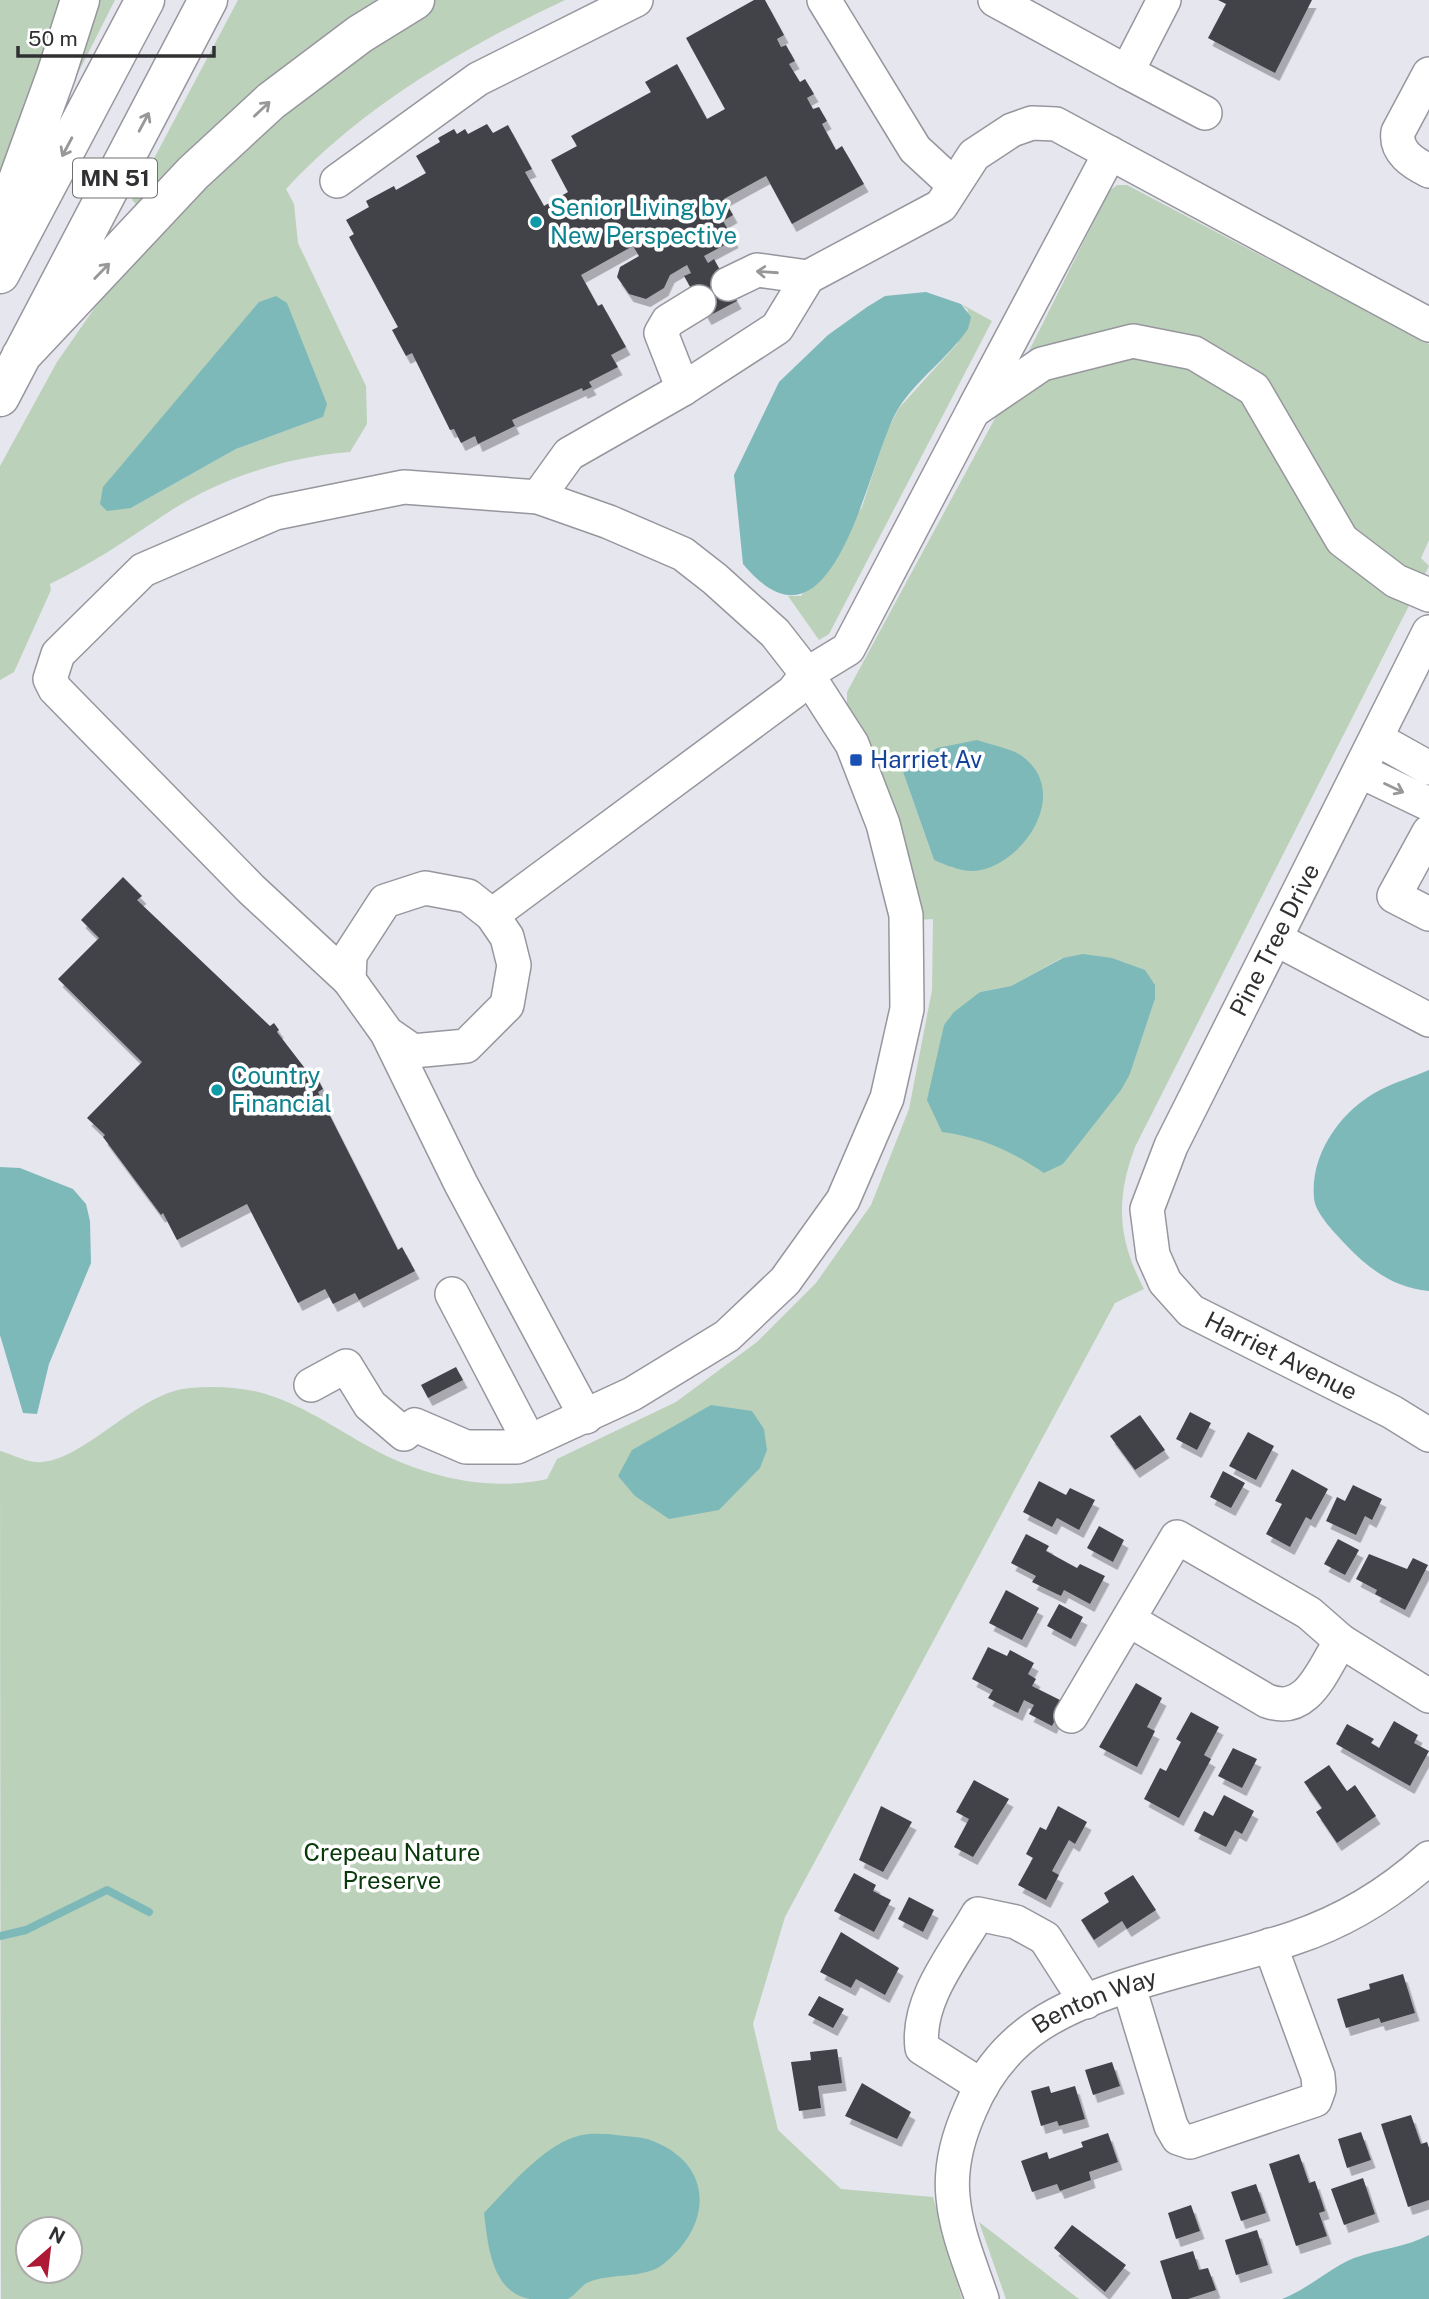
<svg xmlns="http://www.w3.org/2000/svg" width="1429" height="2299" font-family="'Public Sans',sans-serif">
  <defs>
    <filter id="shadow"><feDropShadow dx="4.5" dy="8" stdDeviation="0" flood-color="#0004"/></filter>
  </defs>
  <rect width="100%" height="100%" fill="#e6e6ee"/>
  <!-- green -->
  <path fill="#bbd1b9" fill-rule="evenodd" d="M0,0H65L0,184Z
    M90,0H115L70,89Z
    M238,0H385L139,207L132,200Z
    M432,0H565C463,48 363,106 286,189L294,204L298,243L366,386L367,424L350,452C286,457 219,478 164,515C127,540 91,564 50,584L51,590L14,672L0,680V466L57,362L112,283L199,180ZM281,299L323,417L236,449L131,508Z
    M1117,185H1127L1429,344V540L1421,558L1429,566L1135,1147C1115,1201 1118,1239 1144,1289L1115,1303L785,1917L753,2024L778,2130L841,2189L933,2197L962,2299H1L0,1451C11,1454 24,1461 35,1462C81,1466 137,1391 191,1388C212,1386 233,1387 254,1391C294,1400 329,1424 364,1444C417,1475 486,1493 547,1479L557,1459L676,1402L757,1342L816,1283L871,1205L909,1109L932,990L933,919L917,920L911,867L893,800L847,708V692L999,411L1109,191ZM903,772L954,868L934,860ZM1062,958L1155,999L1130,1074L1063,1164L1017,1155L972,1136L937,1064L944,1025L980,992L1011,986ZM28,2229H70V2271H28Z
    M961,304L992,321L829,634L819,640L788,596H801L862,507L887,431L899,408L957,344L968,310Z
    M979,2222L1079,2299H1006Z"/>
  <!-- water -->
  <path fill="#7eb9ba" d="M926,292L961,304L971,317L968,329C948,358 917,379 898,409C868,458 835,675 743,564L734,475L779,382L828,335L867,307L885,296Z
    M276,296L287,303L327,404L323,417L236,449L131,508L107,511L100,504L103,487L259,302Z
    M977,740C990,745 1011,748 1022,756C1070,791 1027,860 981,870C966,874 948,866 934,860L903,772L937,748Z
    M1083,954L1112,958L1145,970L1155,985V999L1130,1074L1121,1090L1063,1164L1044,1173C1011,1151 981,1137 942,1132L927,1100L944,1025L954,1012L980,992L1011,986L1063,958Z
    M1429,1070V1291C1395,1288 1370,1270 1347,1246C1337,1235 1315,1214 1314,1198C1310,1154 1341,1110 1380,1090C1395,1082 1413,1077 1429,1070Z
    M0,1167L20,1168L73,1189L86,1204L90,1221L91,1263L49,1364L37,1414L23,1413L0,1335Z
    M711,1405L752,1411L764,1429L767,1450L760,1468L719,1510L669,1519L635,1496L618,1476L632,1450Z
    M609,2134C621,2136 635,2136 647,2139C715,2161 714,2226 662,2265C643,2279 610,2273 589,2282C581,2285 576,2295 568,2299C556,2299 542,2299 530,2299C491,2292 488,2244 484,2213C508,2188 546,2142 582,2135C591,2133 601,2134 609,2134Z
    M1429,2235V2299H1282C1308,2289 1328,2269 1354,2258C1379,2249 1406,2247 1429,2235Z"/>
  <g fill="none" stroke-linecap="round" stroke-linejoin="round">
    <!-- stream -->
    <path stroke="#7eb9ba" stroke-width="8" d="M0,1936L26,1930L107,1890L149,1912"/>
  </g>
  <!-- building -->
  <path fill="#43434a" filter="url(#shadow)" d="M754,0H765L784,35L777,39L781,47L786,45L795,61L789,64L800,82L805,79L814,94L807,98L813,109L819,107L827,121L822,124L836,150L842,146L864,184L792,224L766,176L724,199L733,215L723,221L734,240L704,256L708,263L714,259L737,301L707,317L684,276L691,273L687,265L670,275L664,288L646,299L629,294L617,277L620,267L639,256L633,246L581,275L598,306L602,304L626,347L611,355L618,367L589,382L592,387L583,391L582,388L512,420L515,426L478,444L475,436L461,443L454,429L450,430L412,353L406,356L392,330L398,327L349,237L354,234L346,220L369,207L366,201L394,186L396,190L426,173L416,156L440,142L438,138L454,129L457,134L465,129L468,134L487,124L493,133L508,125L532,169L525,172L544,206L568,192L551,160L577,146L571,136L651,92L645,82L677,64L707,119L725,109L686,38Z
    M1218,0H1312L1275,73L1208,38L1226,4Z
    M123,877L142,896L137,900L270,1026L274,1023L279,1030L277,1032L307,1071L313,1070L323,1089L318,1092L398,1250L402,1247L415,1271L359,1300L355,1293L333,1304L325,1289L298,1303L247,1204L177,1240L163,1213L161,1215L103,1137L105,1135L87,1118L142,1062L58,979L99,938L81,920Z
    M456,1367L463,1380L428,1398L421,1385Z
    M1190,1412L1211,1423L1197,1450L1176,1439Z
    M1140,1415L1165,1450L1135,1470L1110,1436Z
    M1248,1432L1274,1446L1256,1480L1229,1466Z
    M1292,1469L1328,1489L1311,1520L1306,1517L1290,1547L1266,1534L1282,1504L1275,1501Z
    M1223,1471L1245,1483L1231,1508L1210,1497Z
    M1039,1481L1066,1495L1070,1488L1095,1500L1079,1530L1057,1518L1052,1527L1023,1512Z
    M1353,1485L1382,1499L1372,1520L1365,1516L1356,1535L1326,1521L1337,1497L1345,1501Z
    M1099,1526L1124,1540L1113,1562L1087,1548Z
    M1026,1534L1049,1546L1046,1551L1077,1568L1080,1564L1105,1576L1090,1604L1064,1590L1061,1596L1032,1582L1036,1576L1011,1563Z
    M1338,1539L1359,1550L1345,1575L1324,1564Z
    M1369,1554L1407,1569L1413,1558L1428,1565L1405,1610L1375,1594L1377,1590L1356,1579Z
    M1006,1590L1039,1608L1022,1640L989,1623Z
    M1059,1604L1083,1617L1071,1639L1047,1626Z
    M988,1647L1007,1656L1010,1650L1034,1663L1028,1674L1036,1679L1032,1686L1064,1702L1052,1726L1029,1714L1034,1705L1024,1700L1018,1713L988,1698L993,1690L972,1679Z
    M1136,1683L1162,1698L1147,1727L1155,1731L1137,1767L1099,1747Z
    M1191,1712L1219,1727L1204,1755L1211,1759L1179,1818L1144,1799L1160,1768L1166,1771L1181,1742L1176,1739Z
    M1394,1721L1418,1735L1414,1743L1429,1751L1410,1786L1336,1744L1347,1724L1374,1739L1371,1743L1379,1748Z
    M1233,1748L1257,1759L1242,1788L1218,1776Z
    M1329,1765L1347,1791L1355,1785L1376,1816L1337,1843L1316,1812L1322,1808L1304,1782Z
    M974,1780L1009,1799L973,1857L954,1847L969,1819L956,1812Z
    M1224,1795L1254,1811L1242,1834L1235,1830L1226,1847L1194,1831L1204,1811L1213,1816Z
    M881,1806L912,1822L883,1872L859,1860Z
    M1058,1806L1087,1822L1075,1844L1069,1840L1052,1871L1059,1875L1046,1900L1018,1885L1033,1858L1026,1854L1040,1827L1046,1830Z
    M854,1873L876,1885L873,1891L891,1900L874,1932L834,1911Z
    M1133,1875L1156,1910L1127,1929L1122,1921L1094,1940L1081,1920L1109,1902L1104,1893Z
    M909,1897L934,1910L923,1932L898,1919Z
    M841,1932L899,1968L885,1995L856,1979L851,1988L820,1972Z
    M1403,1974L1415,2013L1381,2023L1379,2018L1346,2028L1337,1999L1370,1989L1369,1984Z
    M819,1996L844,2009L833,2028L808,2015Z
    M837,2049L842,2083L818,2086L821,2108L799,2111L791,2062L811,2060L810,2052Z
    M1112,2062L1120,2086L1093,2095L1085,2070Z
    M862,2083L911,2112L897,2139L845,2116Z
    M1049,2086L1051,2093L1075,2086L1085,2119L1059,2126L1057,2121L1041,2126L1031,2091Z
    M1411,2115L1421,2144L1427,2142L1429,2148V2200L1408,2207L1381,2124Z
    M1361,2132L1371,2160L1347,2168L1338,2139Z
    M1108,2133L1118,2162L1089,2172L1091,2180L1060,2191L1057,2184L1032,2192L1021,2161L1047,2152L1049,2159L1083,2147L1081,2142Z
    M1299,2154L1309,2183L1315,2181L1325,2211L1319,2213L1327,2236L1296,2246L1269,2164Z
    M1363,2178L1375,2214L1344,2225L1331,2189Z
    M1256,2184L1266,2213L1241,2221L1231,2192Z
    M1191,2205L1200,2231L1176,2239L1168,2213Z
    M1072,2225L1126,2265L1105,2292L1054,2248Z
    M1257,2230L1268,2265L1236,2275L1225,2240Z
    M1193,2251L1199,2270L1208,2268L1216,2290L1188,2299H1172L1160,2261Z"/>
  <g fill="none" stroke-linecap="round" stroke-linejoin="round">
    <defs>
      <g id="minor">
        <path d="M824,0L915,149L954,185"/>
        <path d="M995,0L1127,72L1164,0"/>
        <path d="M1127,72L1205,113"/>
        <path d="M1429,74L1398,132C1395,152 1413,163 1429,171"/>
        <path d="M337,181L478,79L636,0"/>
        <path d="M728,284L757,270L808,277"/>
        <path d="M683,389L661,333L668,321L699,302"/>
        <path d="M975,407L1110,153"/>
        <path d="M538,497L569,454L683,389L777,328L808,277L941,206L974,155L1012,130L1032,123L1056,124L1429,325"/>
        <path id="s1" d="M1429,632L1171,1146L1147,1209L1153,1255L1165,1282L1191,1311L1392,1412L1429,1435"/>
        <path d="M1377,739L1429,768"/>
        <path d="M1360,771L1429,804"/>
        <path d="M1429,832L1394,896L1429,914"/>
        <path d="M425,888L468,896L492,915L507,937L514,965L507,1005L466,1046L413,1051L387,1033L349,980L350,955L385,901Z"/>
        <path d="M492,915L793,692L807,674L848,649L973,411L1042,364L1133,341L1194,353L1254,389L1342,540L1396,581L1429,595"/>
        <path d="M1276,939L1429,1020"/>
        <path d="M388,1035L461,1184L586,1417"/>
        <path d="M452,1294L529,1441"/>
        <path d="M311,1385L346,1366L370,1405L404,1434L415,1425L466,1447H517L632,1394L727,1336L785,1281L843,1200L887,1098L907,1009L906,915L883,824L852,744L807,674L775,633L715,579L683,554L609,522L538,497L404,487L275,513L143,570L58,654L50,679L55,689L251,889L349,980"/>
        <path d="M1129,1620L1267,1701C1308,1716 1322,1670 1341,1641"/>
        <path d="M1071,1716L1177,1537L1309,1613L1341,1641L1429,1696"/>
        <path d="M1129,1987L1171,2126L1178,2138L1190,2142L1315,2100L1319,2089L1318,2076L1270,1945"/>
        <path d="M982,2086L922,2048C916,2000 955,1954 978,1914L1016,1922L1045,1938L1086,2002"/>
        <path id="s2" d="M982,2299C971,2266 956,2232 953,2197C950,2168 958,2137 970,2110C984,2076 1007,2046 1039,2025C1104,1982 1218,1964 1294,1938C1345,1921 1389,1894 1429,1858"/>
      </g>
      <path id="highway" d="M0,229L56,75L80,0
        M0,274L145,0
        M21,356L193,173L271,101L360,34L415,0
        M0,397L208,0"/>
    </defs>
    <!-- minor casing -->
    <use href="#minor" stroke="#97969e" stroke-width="36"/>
    <!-- highway casing -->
    <use href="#highway" stroke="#97969e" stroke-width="41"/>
    <!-- minor -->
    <use href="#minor" stroke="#fff" stroke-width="33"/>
    <!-- highway -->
    <use href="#highway" stroke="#fff" stroke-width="38"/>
  </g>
  <!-- one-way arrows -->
  <defs><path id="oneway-shaft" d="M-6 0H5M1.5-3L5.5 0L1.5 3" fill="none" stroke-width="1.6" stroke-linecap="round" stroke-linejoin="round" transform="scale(1.75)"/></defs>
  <g stroke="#989899">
    <use href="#oneway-shaft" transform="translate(262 109) rotate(-43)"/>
    <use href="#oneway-shaft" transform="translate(144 122) rotate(-62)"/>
    <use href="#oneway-shaft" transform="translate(67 147) rotate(118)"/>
    <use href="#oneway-shaft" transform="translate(102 271) rotate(-46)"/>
    <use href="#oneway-shaft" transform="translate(767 272) rotate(-176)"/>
    <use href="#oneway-shaft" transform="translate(1394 788) rotate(25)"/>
  </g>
  <!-- markers -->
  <g fill="#0f9aa8" stroke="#fff" stroke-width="2.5">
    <circle cx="536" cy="222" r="7"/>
    <circle cx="217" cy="1090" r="7"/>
  </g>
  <rect fill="#1a4fb4" stroke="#fff" stroke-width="2.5" x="849" y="753" width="14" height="14" rx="3.5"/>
  <g text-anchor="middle" stroke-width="7" stroke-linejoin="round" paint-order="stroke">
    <!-- shield labels -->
    <rect fill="#fff" stroke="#6e6e70" stroke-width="2" x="73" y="158.5" width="84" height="39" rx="5"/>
    <g font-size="23" font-weight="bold" fill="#303033">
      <text x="115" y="186">MN 51</text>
    </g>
    <!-- culture labels -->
    <g font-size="24" fill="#0d838f" stroke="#fff" text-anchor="start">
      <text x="550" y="216">Senior Living by<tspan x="550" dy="28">New Perspective</tspan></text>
      <text x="231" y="1084">Country<tspan x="231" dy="28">Financial</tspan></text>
    </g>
    <!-- transit labels -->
    <g font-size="24" fill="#164399" stroke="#fff" text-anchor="start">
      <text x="870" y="768">Harriet Av</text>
    </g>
    <!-- street labels -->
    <g font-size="24" fill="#303033" stroke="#fff">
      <text transform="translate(1275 940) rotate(-63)" y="8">Pine Tree Drive</text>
      <text dy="8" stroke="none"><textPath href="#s1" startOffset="858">Harriet Avenue</textPath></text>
      <text dy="8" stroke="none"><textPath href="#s2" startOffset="368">Benton Way</textPath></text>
    </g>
    <!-- park labels -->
    <g font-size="24" fill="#073909" stroke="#fff">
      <text x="392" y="1861">Crepeau Nature<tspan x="392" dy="28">Preserve</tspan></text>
    </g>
  </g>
  <!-- north arrow -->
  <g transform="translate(49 2250) rotate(28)"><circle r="33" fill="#ffffff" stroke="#acacad" stroke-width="2"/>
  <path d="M0-5L12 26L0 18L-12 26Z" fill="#ae1935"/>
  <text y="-10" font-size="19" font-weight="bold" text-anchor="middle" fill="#303033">N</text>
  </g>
  <!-- scale -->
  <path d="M18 46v10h196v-10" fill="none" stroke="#303033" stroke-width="3.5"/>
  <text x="28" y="46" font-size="21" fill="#303033" stroke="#ffffff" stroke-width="5" paint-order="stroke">50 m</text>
</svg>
